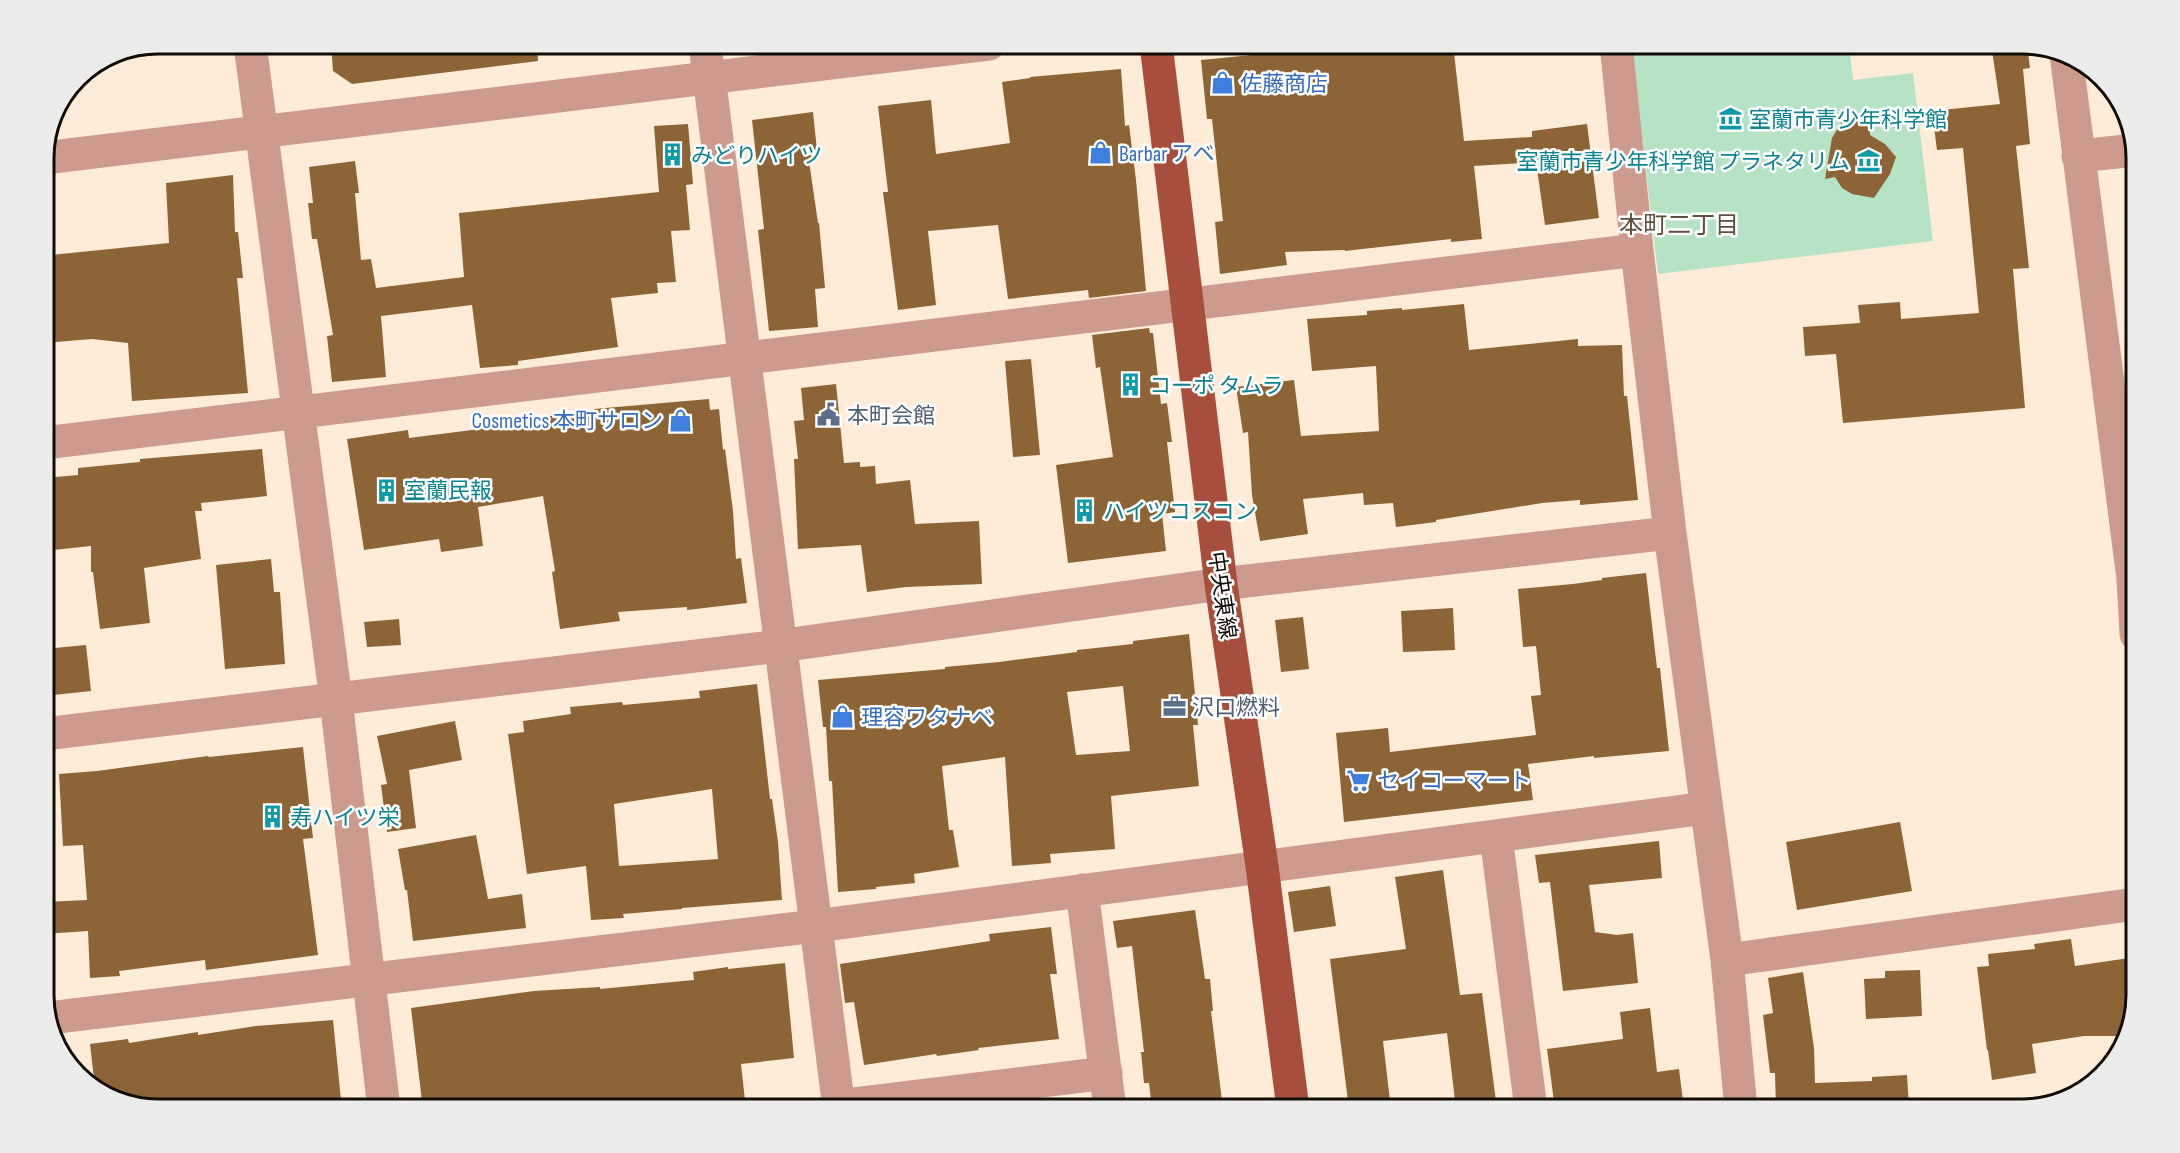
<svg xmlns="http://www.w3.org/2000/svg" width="2180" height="1153" font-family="'Sofia Sans Condensed','Noto Sans JP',sans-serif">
  <rect width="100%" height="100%" fill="#feecd8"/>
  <!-- green -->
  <path fill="#b6e2c6" d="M1631,44H1849L1853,80L1913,73L1933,241L1658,274Z"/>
  <!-- building -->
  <path fill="#8c6435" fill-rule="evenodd" d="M331,44H537L538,61L352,84L333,71Z
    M1305,44H1453L1464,141L1532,137V131L1587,124L1599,218L1545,225L1536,162L1474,166L1482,239L1451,242V239L1345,251V250L1285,252L1287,265L1220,274L1215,222L1223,221L1212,119H1207L1201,60L1252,55V52Z
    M1991,44L2027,45L2030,68L2023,69L2030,144L2016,146L2029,268L2013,269L2025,408L1843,423L1836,354L1805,356L1803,327L1860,323L1858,305L1900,302L1901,319L1979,313L1963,148L1937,150L1932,111L2000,104Z
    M1121,69L1125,126L1129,125L1136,180L1146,291L1089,298L1088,290L1008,299L998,225L928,231L936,305L898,310L883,192H888L878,106L931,100L936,154L1010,143L1002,82L1030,78V77Z
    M813,112L818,160L809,161L818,223H819L825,288L815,289L818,327L769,331L758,230L764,229L752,120Z
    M1869,114L1870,135L1885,144L1896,157L1890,174L1874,198L1852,194L1842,188L1835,177L1825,179L1832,138L1842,122Z
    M688,124L693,184L686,185L690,230L671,231L676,282L657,283L658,293L611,298L618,347L518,361V365L480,368L472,305L381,316L386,377L332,382L327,336L333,335L317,239H312L308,203H313L309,167L355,161L359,193H355L361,260L371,259L376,288L464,277L459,213L659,192L654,126Z
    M233,175L235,232H238L243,278H237L248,393L132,401L128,343L92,339L44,343V303H55L51,255L169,243L166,183Z
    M1464,304L1469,350L1578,339V346L1622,345L1624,396H1627L1638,500L1580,505V500L1542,503L1436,520V522L1396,527L1393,503L1364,505L1363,493L1303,499L1308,534L1260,541L1252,495L1248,432L1243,433L1236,387L1294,380L1301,436L1379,431L1376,366L1312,371L1307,319L1367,315V311L1402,308V310Z
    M1149,328L1150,333H1153L1161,404L1167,403L1172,442H1167L1175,512L1162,514L1166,551L1068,563L1056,465L1113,457L1100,367L1096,368L1092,335Z
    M1031,359L1040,455L1013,457L1005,361Z
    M836,384L844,463L860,462V467L875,466L876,484L910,480L915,524L979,521L982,584L906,587L867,592L861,545L798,549L794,459H798L794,421L804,420L801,388Z
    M709,399L710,410L719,409L723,450L725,449L733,511L736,559L741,558L747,603L687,610V607L618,612L620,621L560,629L552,572L555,571L543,496L478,507L483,546L441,552L439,539L364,550L347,439L408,430L409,438L488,428L534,421V418L594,411V409Z
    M262,449L267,496L201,503L202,511H195L201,559L144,568L150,623L100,629L93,572H91V546L44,551V478L78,475V468L140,462V459Z
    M271,559L274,592H280L285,664L225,669L216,565Z
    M1646,573L1657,668H1660L1669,751L1594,758V756L1528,764L1533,800L1344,822L1336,733L1388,728L1390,752L1536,735L1531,696L1541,695L1536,646L1523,647L1518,589L1573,584L1602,580V578Z
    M1453,608L1455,650L1403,652L1401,611Z
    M1303,617L1309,669L1281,672L1275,620Z
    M399,619L401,645L367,647L364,622Z
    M1189,634L1198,725H1193L1199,786L1111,796L1115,849L1050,854L1051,863L1012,866L1005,757L942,766L949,830H953L959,867L914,874L915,883L876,887V889L838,892L832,781H829L826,727H823L818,680L945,669V667L999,662L1077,652V650L1133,644V641ZM1123,686L1130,751L1076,755L1067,692Z
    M86,645L91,691L44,696V649Z
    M757,684L770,799H772L778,842L782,900L682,908V909L623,914L624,918L591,920L586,866L527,874L508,734L524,732L523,721L571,714L570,707L622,702L623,705L700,698L699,691ZM712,789L718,859L619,866L614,804Z
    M455,721L462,760L409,770L416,828L387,832L381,785L387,784L377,736Z
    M303,747L313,838L303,839L318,955L206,970L205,960L119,971L120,976L90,978L88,931L44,934V902L87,900L83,845L63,846L59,774L97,771L208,756L209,757Z
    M1900,822L1912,891L1797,910L1786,842Z
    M476,835L488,899L522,894L526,928L413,941L407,890H405L398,849Z
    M1659,841L1662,878L1589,885L1595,932L1617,935L1633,933L1638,983L1563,991L1550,882L1539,883L1535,855Z
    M1443,870L1460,995L1482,993L1497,1109H1456L1447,1033L1383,1041L1391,1109H1349L1330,959L1406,949L1395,877Z
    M1330,886L1336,926L1294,932L1288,892Z
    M1195,910L1205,979H1210L1213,1011H1211L1223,1109H1152L1149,1083H1144L1141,1052H1144L1132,946L1117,948L1113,921Z
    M1051,927L1057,974H1050L1059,1039L978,1048L979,1050L937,1056L936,1054L864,1065L854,1002L845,1003L840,964L990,941L989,934Z
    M2071,939L2075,966L2136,957V994L2127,1036H2084L2032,1044L2036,1073L1992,1080L1988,1050H1987L1977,967L1989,966L1988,954L2035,949L2034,944Z
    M785,963L794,1058L741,1064L746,1110H423L411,1008L534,991L600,987V989L694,980L693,972L728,967V969Z
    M1920,970L1922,1016L1866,1019L1864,979L1885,978V971Z
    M1803,972L1814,1048L1815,1083L1872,1081V1077L1907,1075L1909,1107L1776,1109L1775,1073H1770L1763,1015L1773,1013L1768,978Z
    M1650,1008L1657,1072L1679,1069L1684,1109H1555L1547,1049L1623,1039L1620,1012Z
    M333,1020L342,1110H159L107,1097L95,1087L90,1044L128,1039L129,1043L198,1032V1035L256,1026Z"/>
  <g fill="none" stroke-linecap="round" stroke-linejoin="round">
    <!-- minor -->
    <path stroke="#cd9a8e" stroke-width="33" d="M250,44L336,700L384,1109
      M705,44L839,1109
      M1616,44L1637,250L1670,533L1727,960L1741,1109
      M2066,54L2133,579L2136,634
      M2078,156L2136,150
      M44,158L989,44
      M44,443L1637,250
      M44,734L779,646L1221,584L1670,533
      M1496,836L1531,1109
      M1082,890L1110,1109
      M1727,960L2136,904
      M49,1018L816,926L1706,808
      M838,1106L1106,1073"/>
    <!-- major -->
    <path stroke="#a74f3c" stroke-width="33" d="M1156,44L1221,584L1262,866L1293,1109"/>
  </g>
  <!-- icons -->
  <defs>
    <symbol id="shop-bare" viewBox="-9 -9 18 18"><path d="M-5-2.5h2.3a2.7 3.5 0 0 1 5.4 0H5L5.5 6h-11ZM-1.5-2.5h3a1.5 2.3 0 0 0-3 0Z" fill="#3f7fe0" stroke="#fff" stroke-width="2.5" paint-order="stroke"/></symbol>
    <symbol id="museum-bare" viewBox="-9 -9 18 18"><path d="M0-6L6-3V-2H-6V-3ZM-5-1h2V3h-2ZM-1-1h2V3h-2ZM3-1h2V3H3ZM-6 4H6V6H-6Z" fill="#0f9aa8" stroke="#fff" stroke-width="2.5" paint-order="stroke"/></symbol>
    <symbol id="building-bare" viewBox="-9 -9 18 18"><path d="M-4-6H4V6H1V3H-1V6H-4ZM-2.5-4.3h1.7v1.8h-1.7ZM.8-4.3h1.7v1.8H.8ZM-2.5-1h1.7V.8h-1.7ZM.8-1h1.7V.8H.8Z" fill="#0f9aa8" stroke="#fff" stroke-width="2.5" paint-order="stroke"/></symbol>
    <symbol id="civic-bare" viewBox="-9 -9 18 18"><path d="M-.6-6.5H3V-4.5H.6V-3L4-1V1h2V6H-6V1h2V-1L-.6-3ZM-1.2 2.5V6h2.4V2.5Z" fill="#5c6f8a" stroke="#fff" stroke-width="2.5" paint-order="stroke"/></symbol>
    <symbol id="office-bare" viewBox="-9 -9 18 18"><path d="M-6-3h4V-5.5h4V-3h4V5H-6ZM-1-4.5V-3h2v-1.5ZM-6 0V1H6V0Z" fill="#5c6f8a" stroke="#fff" stroke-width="2.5" paint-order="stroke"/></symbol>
    <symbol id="supermarket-bare" viewBox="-9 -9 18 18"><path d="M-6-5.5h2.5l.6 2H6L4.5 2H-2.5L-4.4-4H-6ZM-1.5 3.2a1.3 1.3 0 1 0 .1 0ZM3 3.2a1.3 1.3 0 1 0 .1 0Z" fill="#3f7fe0" stroke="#fff" stroke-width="2.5" paint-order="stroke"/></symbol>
  </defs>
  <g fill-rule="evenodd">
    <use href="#shop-bare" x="1206" y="66" width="33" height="33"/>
    <use href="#museum-bare" x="1714" y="102" width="33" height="33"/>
    <use href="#shop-bare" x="1084" y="136" width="33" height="33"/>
    <use href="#building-bare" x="656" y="138" width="33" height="33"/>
    <use href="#museum-bare" x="1852" y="144" width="33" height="33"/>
    <use href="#building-bare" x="1114" y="368" width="33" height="33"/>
    <use href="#civic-bare" x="812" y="398" width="33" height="33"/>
    <use href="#shop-bare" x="664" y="404" width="33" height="33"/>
    <use href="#building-bare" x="370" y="474" width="33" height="33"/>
    <use href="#building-bare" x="1068" y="494" width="33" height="33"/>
    <use href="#office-bare" x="1158" y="690" width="33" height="33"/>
    <use href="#shop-bare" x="826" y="700" width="33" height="33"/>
    <use href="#supermarket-bare" x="1342" y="764" width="33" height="33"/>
    <use href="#building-bare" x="256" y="800" width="33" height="33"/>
  </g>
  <g text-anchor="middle" stroke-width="5" stroke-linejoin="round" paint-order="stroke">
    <!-- shop labels -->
    <g font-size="22" fill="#366cbe" stroke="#fff" text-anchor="start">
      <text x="1240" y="91">佐藤商店</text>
      <text x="1119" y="161">Barbar アベ</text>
      <text x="663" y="428" text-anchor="end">Cosmetics 本町サロン</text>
      <text x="861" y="725">理容ワタナベ</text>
      <text x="1377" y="788">セイコーマート</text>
    </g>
    <!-- culture labels -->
    <g font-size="22" fill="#0d838f" stroke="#fff" text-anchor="start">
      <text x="1749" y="127">室蘭市青少年科学館</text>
      <text x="691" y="163">みどりハイツ</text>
      <text x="1850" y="169" text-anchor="end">室蘭市青少年科学館 プラネタリム</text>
      <text x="1149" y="393">コーポ タムラ</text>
      <text x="404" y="498">室蘭民報</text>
      <text x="1103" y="519">ハイツコスコン</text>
      <text x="290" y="825">寿ハイツ栄</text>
    </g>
    <!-- service labels -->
    <g font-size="22" fill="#4e5e75" stroke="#fff" text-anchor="start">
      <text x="847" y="423">本町会館</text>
      <text x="1192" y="715">沢口燃料</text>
    </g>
    <!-- street labels -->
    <g font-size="22" fill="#120c06" stroke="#fff">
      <text transform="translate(1223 595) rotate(82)" y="8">中央東線</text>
    </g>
    <!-- neighbourhood labels -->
    <g font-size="24" fill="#5e4f3e" stroke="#fff">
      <text x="1679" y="233">本町二丁目</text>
    </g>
  </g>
  <!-- crop -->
  <path d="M0 0H2180V1153H0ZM158 54H2022A104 104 0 0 1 2126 158V995A104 104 0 0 1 2022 1099H158A104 104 0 0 1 54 995V158A104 104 0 0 1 158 54Z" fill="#ececeb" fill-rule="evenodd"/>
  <path fill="none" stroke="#120c06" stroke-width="3" d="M158 54H2022A104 104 0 0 1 2126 158V995A104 104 0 0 1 2022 1099H158A104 104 0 0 1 54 995V158A104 104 0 0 1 158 54Z"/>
</svg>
